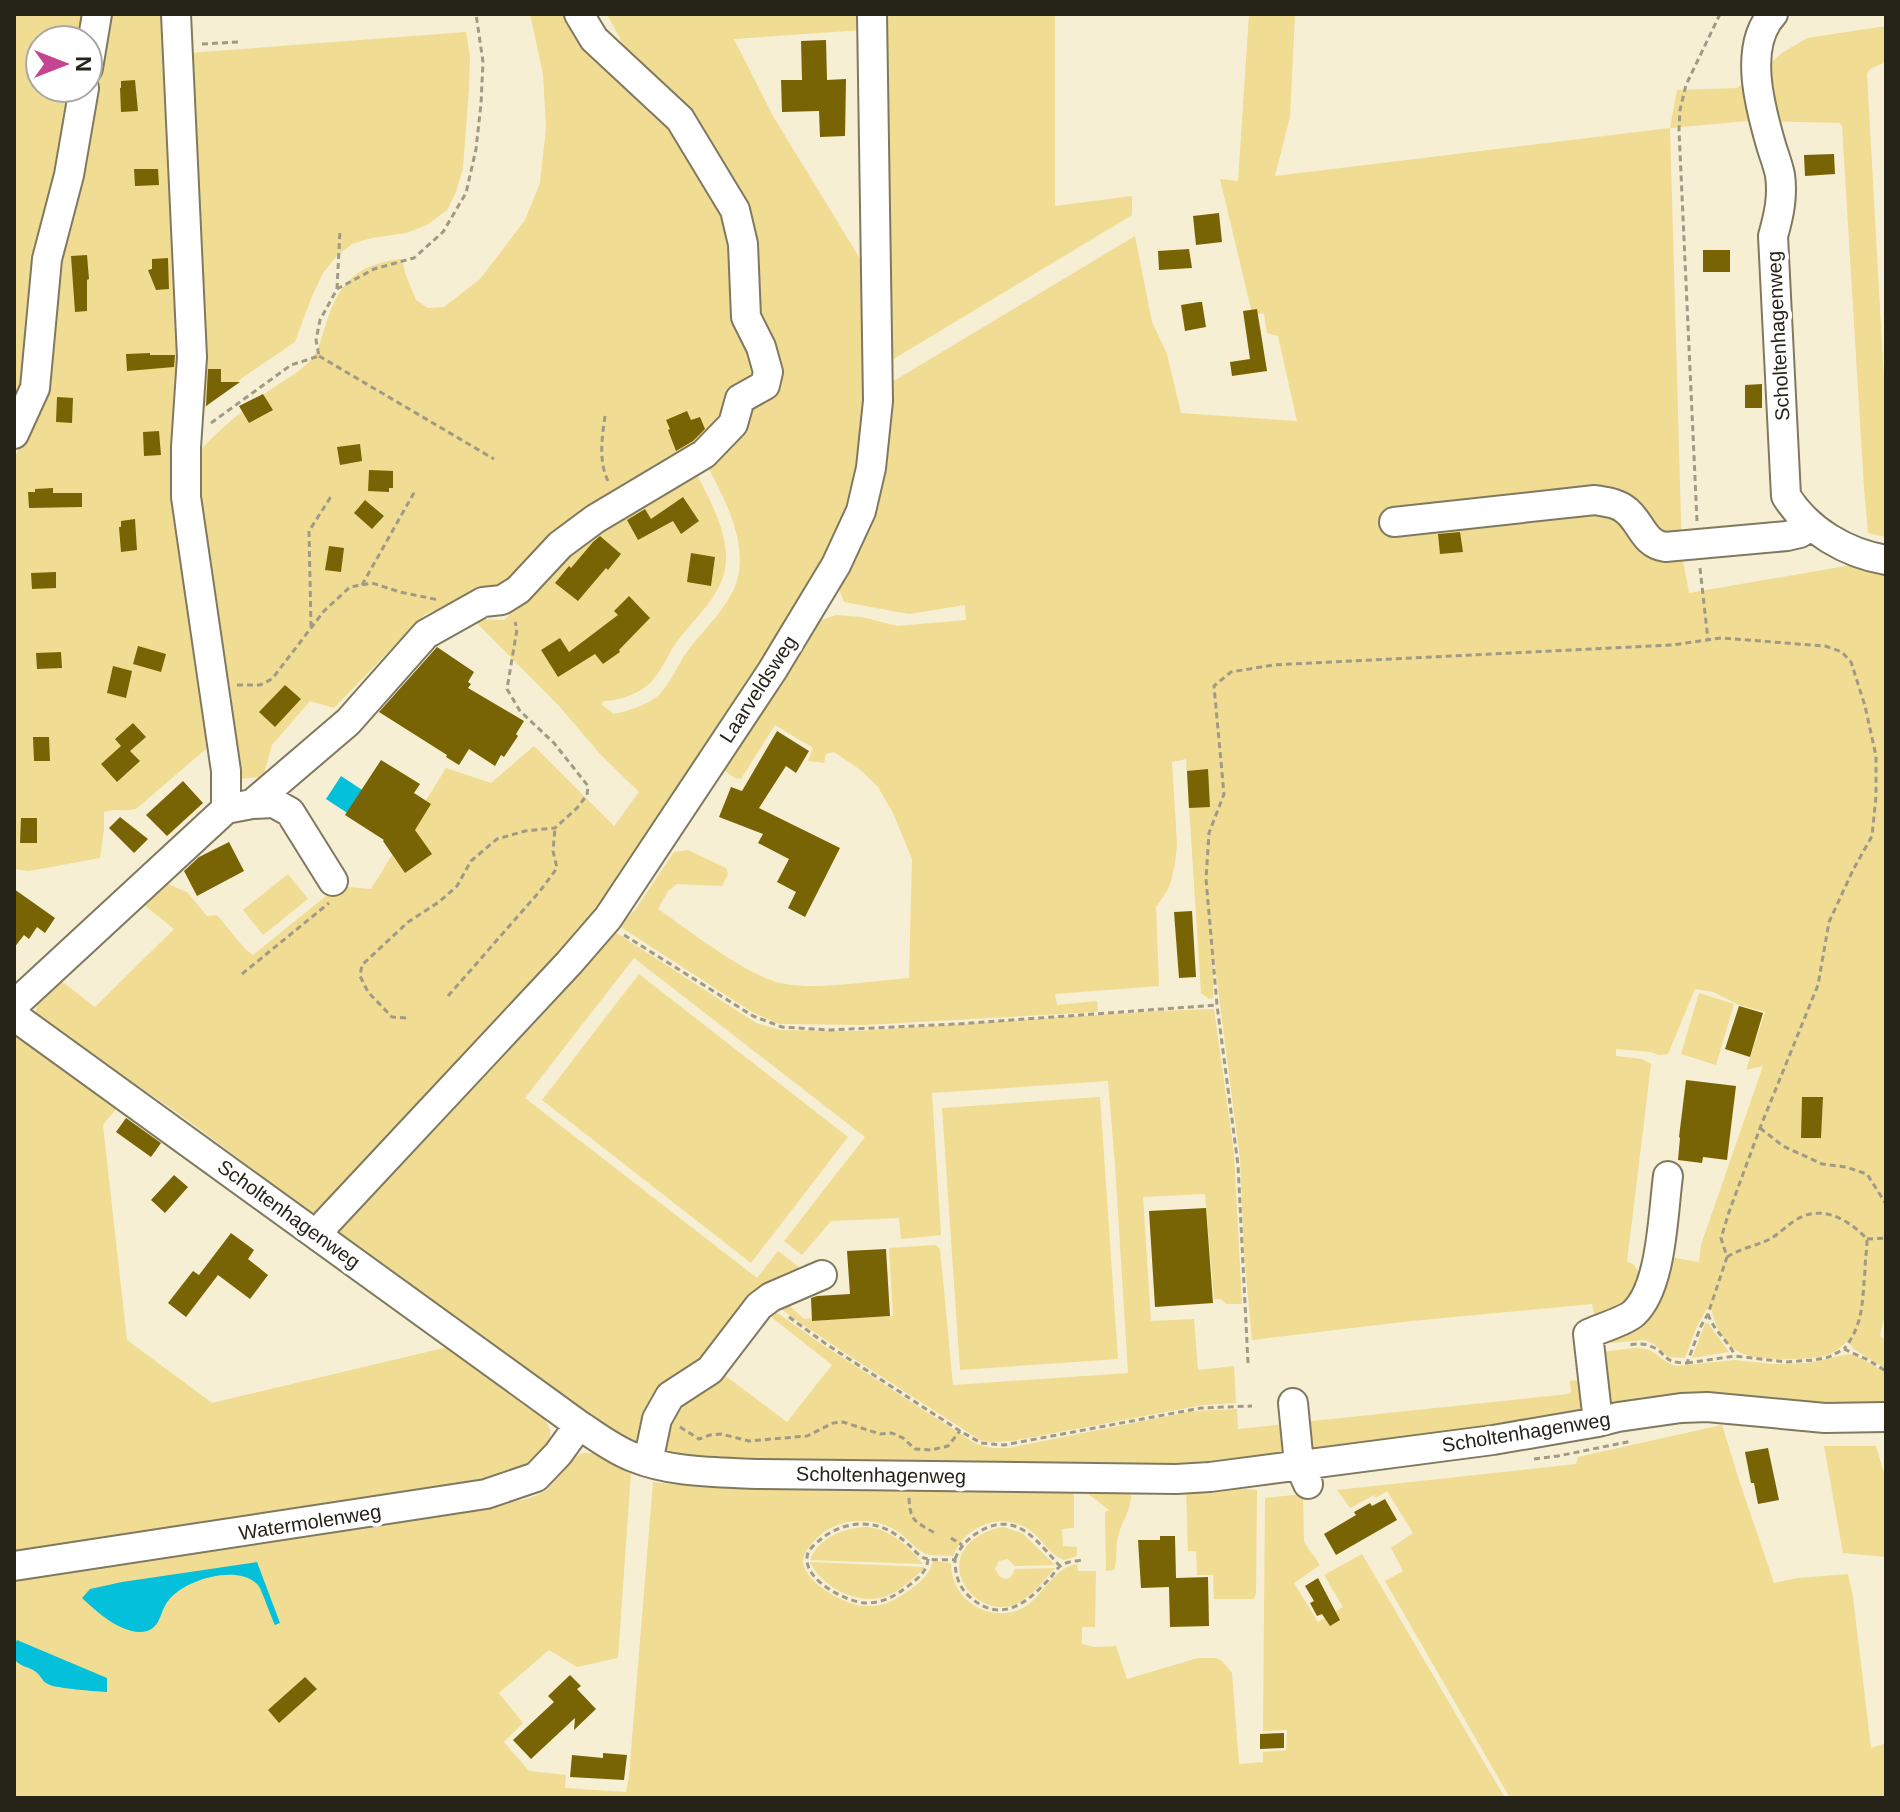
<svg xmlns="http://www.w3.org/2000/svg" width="1900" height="1812" font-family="Helvetica,sans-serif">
  <rect width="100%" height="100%" fill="#f6efd3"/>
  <!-- green -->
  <path fill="#f0dc92" d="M14,14H91L87,40H40V88H78L28,364L14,419Z
    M104,14H163L211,715L207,748L136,809C125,812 116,808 104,812V829L100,858L29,871L14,869V459L39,401L53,268Z
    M530,14H568L680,141L720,212L733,241L760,378L725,421L501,592L473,594L424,615L334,708L310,701L272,745L263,777L239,779L225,723L195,456C217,431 243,410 270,390C282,381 299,373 310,361C318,352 321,339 325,327C338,284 355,264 402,259L405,273L416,300L428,308L444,307L480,279L525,220L540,183L546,128L543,74Z
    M607,14H861L862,30L734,39L773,116L865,267V364L862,435L857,473L844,518L831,550L618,894L389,1140L314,1215L175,1111L35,1017L38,999L55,976L95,1007L174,929L143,904L163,882L187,892L207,916L217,915L246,950L253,955L342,883L346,887L371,889L446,768L491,783L534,746L614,826L639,792L601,755L559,706L473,619L504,620L531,593L555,565L581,546L696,473C709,498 724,525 726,554C728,592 696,615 676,643C667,656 661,673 649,684C638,694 618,701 603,701L602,705L614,714C628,711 648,705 659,695C672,682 678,663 689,649C703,631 720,615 731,595C754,554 727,503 708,467L742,413L756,404L754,232L746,200L698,118L667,86L625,48Z
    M879,14H1055V206L1132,196V215L882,366Z
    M1249,14H1295L1290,117L1275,176L1670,128L1677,90L1737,88L1752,77L1748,121L1670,128L1682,555L1689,593L1886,559V1318H1884L1880,1336L1886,1341V1369L1855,1350L1847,1341C1841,1347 1835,1353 1827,1355C1810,1361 1754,1361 1739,1352C1725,1345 1715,1326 1712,1311L1707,1309L1697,1326L1685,1358L1668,1357L1654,1344L1644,1340L1612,1343L1606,1341L1643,1320L1656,1310L1664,1256L1699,1262L1701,1245L1763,1066L1746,1070L1765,1012L1739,1005L1713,992L1695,989L1668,1054L1659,1055L1651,1052L1616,1049V1056L1642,1059L1651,1064L1627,1262L1633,1264L1642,1276L1637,1277L1620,1314L1595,1317L1592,1304L1411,1321L1252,1340L1244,1253L1240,1159L1214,958L1213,998L1209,999L1201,993L1186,759L1172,762L1177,844L1175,864L1171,881L1167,891L1156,907L1159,986L1055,994L1057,1005L1097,1001L1098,1012L864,1025L779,1024L752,1012L619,926L635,910L674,852L688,850L726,868L728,874L722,886L677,884L668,891L658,909C690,931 749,978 785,984C822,990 871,981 909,978L912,859L893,813L878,787L862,771L834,752L826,754L824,763L808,761L813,748L775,725L741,779L735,778L722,769L778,682L821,620L836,615L862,617L897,626L966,620L965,605L909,614L844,602L839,589L848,570L882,388L1135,236L1152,322L1167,354L1181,413L1297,421L1278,336L1267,333L1264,314L1252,313L1220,179L1238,181Z
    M1886,26V62L1870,69L1867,74L1886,417V537L1868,533L1864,488L1842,126L1840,123L1762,121L1768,65L1782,53L1807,38Z
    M466,32L470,56L469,89L463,168L456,192L447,210L427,225L406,233L372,238L352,244L337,256L323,273L312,296L295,342L242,378L199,413L189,53Z
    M288,874L308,899L263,935L243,910Z
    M615,932L756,1023L780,1030L857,1031L1155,1011L1214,1009L1234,1153L1242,1304H1226L1221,1299H1214L1205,1194L1143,1197L1151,1321L1194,1319L1198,1370L1234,1366L1236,1403L1203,1405L1012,1441L990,1442L980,1440L851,1357L793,1318L779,1307L791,1296V1307L804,1319L811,1318L812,1321L893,1316L889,1248L936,1245L940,1249L953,1385L1128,1373L1115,1165L1108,1081L932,1093L941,1235L901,1239L899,1218L831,1221L802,1255L784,1241L865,1137L634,958L525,1098L757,1278L778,1251L808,1274L637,1450L340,1237L338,1224Z
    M639,974L848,1137L751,1263L542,1100Z
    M1699,993L1734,1004L1716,1065L1681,1054Z
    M14,1024L113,1095L116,1109L103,1125L127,1340L212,1403L448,1347L545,1419L550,1430V1439L541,1454L526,1469L498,1478L14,1552Z
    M1100,1097L1118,1359L960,1370L942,1108Z
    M769,1307L820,1343L976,1444L992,1448H1009L1193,1411L1237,1409L1238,1429L1285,1424L1291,1442L1283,1460L1154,1472L663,1458L670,1408L719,1371L787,1422L832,1365L765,1312Z
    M1708,1323L1729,1352L1692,1358L1705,1324Z
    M1636,1348C1659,1348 1657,1361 1677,1366L1734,1360L1774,1364L1807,1363L1849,1354L1859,1357L1886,1373V1413L1616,1410L1608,1404L1600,1352Z
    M1574,1380L1580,1382L1586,1410L1321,1455L1311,1447L1303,1422L1569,1394L1571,1392L1570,1381Z
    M1722,1425L1739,1480L1774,1583L1797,1578L1848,1574L1853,1597L1871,1748L1886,1743V1798H1510L1385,1581L1403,1571L1391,1548L1413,1533L1387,1491L1376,1498L1374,1495L1350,1508L1337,1490L1576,1464L1578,1457Z
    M1824,1446H1876L1886,1480V1557L1843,1553Z
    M582,1453H593L631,1472L618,1658L577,1667L549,1650L499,1693L523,1723L504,1742L529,1771L566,1775L565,1788L626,1792L629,1776L653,1482L687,1486L1074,1489V1528L1062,1529L1063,1546L1077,1547V1556L1064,1560C1049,1554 1043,1540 1031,1531C1003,1510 965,1525 953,1556C944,1555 930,1557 922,1552C917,1550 913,1544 908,1540C894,1527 879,1520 858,1521C844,1521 829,1527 819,1536C812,1543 803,1552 803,1562C805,1583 846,1606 865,1606C880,1607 893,1602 905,1593C917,1585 930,1576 933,1561L951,1563C951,1578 957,1592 969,1602C978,1609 988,1613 999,1613C1040,1616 1045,1569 1077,1564L1078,1571H1096L1095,1627H1082V1644L1095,1647L1116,1646L1127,1679L1198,1658H1216L1222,1661L1232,1673L1239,1764L1263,1762V1752L1286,1750L1287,1730L1263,1731L1265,1498L1303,1494L1304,1542L1320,1565L1294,1583L1318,1622L1343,1607L1324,1575L1362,1554L1505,1798H14V1557L492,1505C510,1502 532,1501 547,1489C559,1478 567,1461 582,1453Z
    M1225,1487L1257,1490L1256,1593L1254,1599H1214L1213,1575H1197L1196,1551H1188L1186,1491Z
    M1087,1490L1131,1491C1132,1511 1122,1519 1118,1537C1115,1548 1118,1560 1114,1570L1106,1571L1105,1512L1109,1510L1087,1493Z
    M864,1527C890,1528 907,1545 923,1564L810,1560C819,1538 841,1529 864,1527Z
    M1003,1527L1022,1533L1055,1565L1015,1566L1008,1559L999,1561L995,1569L1000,1577L1006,1579L1011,1577L1015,1569L1055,1568C1045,1579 1033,1595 1018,1603C981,1622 935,1569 974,1539C984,1532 992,1529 1003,1527Z
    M810,1562L924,1567V1568C913,1579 899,1592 884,1597C856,1605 822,1587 810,1562Z"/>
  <!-- water -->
  <path fill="#05c0da" d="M341,776L385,805L370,828L326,799Z
    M257,1562L280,1623L275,1625C271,1617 262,1590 258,1585C238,1563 183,1580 168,1601C160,1611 161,1627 147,1631C124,1637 97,1612 82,1598L90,1589L122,1582Z
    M17,1640L107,1678V1692C100,1692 55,1688 50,1685C42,1682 42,1677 36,1672C28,1666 22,1668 14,1659V1645Z"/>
  <!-- building -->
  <path fill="#786404" d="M826,40L827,80L846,79L845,136L820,137L819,111L782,112L781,80H802L801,41Z
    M135,80L138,111L121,112L120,88H121V81Z
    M1834,154L1835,174L1805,176L1804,155Z
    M134,169H158L159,185L135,186Z
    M1219,213L1222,242L1196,245L1193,216Z
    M1189,249L1192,268L1159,270L1158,251Z
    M1703,250H1730V272H1703Z
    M87,255L89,279L87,280V311L75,312L71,256Z
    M168,258L169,289L156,290L148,270L152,269V259Z
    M1199,302H1202L1206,327L1185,331L1181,305Z
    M1257,309L1267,371L1232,376L1230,362L1250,359L1243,311Z
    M150,353V355H175L174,367L127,371L126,354Z
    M208,369H221V382H240L206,406Z
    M1762,384V408H1745V385Z
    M263,394L273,410L249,423L239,406Z
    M57,397L73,398L72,423L56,422Z
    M687,411L691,420L700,417L705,429L693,441L676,451L668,430L670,429L666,420Z
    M159,431L161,455L144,456L143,432Z
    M360,444L362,461L340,465L337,447Z
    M369,470L393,471V488H389V492L368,491Z
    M53,488V493H82V507L29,508L28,492H35V489Z
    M683,497L699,521L681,534L673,521L638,540L627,520L645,509L651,519Z
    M365,500L384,516L372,529L354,513Z
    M135,519L137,550L121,552L119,527H121V521Z
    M1460,532L1463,552L1440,554L1438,534Z
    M600,536L621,554L608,570L606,568L578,601L555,583L569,566L571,568L593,542Z
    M329,546L344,548L341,572L325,570Z
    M691,553L715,557L711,586L687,582Z
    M56,572V588L32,589L31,573Z
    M629,596L650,618L619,650L620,652L603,664L595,654L558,677L541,650L560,638L569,652L618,615L614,611Z
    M138,646L166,654L161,672L133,664Z
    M437,647L474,672L468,682L471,684L468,688L524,721L516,734L518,736L504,757L501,755L495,766L469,749L459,765L446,757L447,755L379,712Z
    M61,652L62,668L37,669L36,653Z
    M113,666L132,671L126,698L107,693Z
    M285,685L301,699L275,727L259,712Z
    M133,723L146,737L130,751L140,761L117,782L101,764L121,746L115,739Z
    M777,731L809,751L796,773L786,766L759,808L840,848L805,917L788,908L796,892L777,882L789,859L758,843L763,834L719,817L731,787L742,791Z
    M33,737H49L50,761H34Z
    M381,760L420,784L414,793L431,804L415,830L432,854L405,873L383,841L384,840L345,815Z
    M1208,769L1210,807L1189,808L1187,771Z
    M183,781L203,803L167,836L146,815Z
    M120,817L148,839L134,853L109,828Z
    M21,818H37V843H20Z
    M229,842L244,871L197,896L184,871L199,857Z
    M14,889L55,918L45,933L37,927L29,939L24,935L14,948Z
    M1192,911L1196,977L1179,978L1174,912Z
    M1739,1006L1763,1013L1750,1057L1725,1049Z
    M1686,1080L1736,1086L1727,1160L1703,1157L1702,1163L1678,1160L1680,1138L1679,1137Z
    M1802,1097H1823L1821,1138H1801Z
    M126,1118L161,1143L151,1157L116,1132Z
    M174,1175L188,1187L165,1213L151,1200Z
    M1206,1208L1213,1303L1155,1307L1149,1211Z
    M231,1233L254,1250L248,1259L268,1275L250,1299L218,1275L186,1317L168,1303L193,1271L199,1275Z
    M886,1249L890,1316L812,1321L811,1298L817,1296L850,1294L847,1251Z
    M1768,1448L1779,1500L1758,1504L1754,1483H1751L1745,1452Z
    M1385,1499L1397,1520L1336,1555L1324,1534L1356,1515L1354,1512L1370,1503L1372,1506Z
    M1160,1536H1175L1176,1578L1208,1577L1209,1626L1170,1627L1169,1587L1141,1588L1138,1540H1160Z
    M1318,1578L1340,1620L1330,1626L1322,1614L1317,1616L1310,1603L1314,1601L1305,1586Z
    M570,1675L581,1686L577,1689L596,1709L574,1730L575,1718L531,1759L513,1740L554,1702L548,1696Z
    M305,1677L317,1689L279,1723L268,1710Z
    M1284,1733V1748L1260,1749V1734Z
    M603,1753L627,1755L624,1780L570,1777L572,1755L603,1758Z"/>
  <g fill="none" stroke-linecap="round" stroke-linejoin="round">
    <defs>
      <path id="minor" d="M176,14L192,357L186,447V497L226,771V809
        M1773,14C1743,46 1760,107 1771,145C1774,155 1778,165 1780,175C1783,196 1779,215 1773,236L1786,496C1808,531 1846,553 1886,560
        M88,68L97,14
        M14,434L35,388L47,259L69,175L84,88
        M1394,522L1595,500C1607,502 1618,503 1627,511C1642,524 1644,544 1665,547L1787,536L1800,533L1810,526
        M252,804L274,803L290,812L333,881
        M14,1005L226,809L252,804L348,722L426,634L483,602L502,600L518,590L560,545L595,519L704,454L733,424L740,399L765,385L768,372L761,347L746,317L743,244L735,210L680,119L594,39L579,14
        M14,1016L579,1425C596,1436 614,1450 633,1457C672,1473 716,1472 757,1474L1176,1479L1210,1477L1493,1440L1598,1422L1618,1417L1681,1408L1707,1407L1825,1418L1886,1417
        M319,1237L326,1223L569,963L608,918L772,671L836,565L861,511L871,468L878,401L872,14
        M1293,1403L1299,1464L1308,1484
        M1598,1422L1588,1334C1599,1329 1627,1320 1634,1313C1662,1287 1663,1213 1668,1176
        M648,1462L657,1419L670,1396L710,1370L759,1306L771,1297L822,1275
        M14,1566L486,1494L536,1477L558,1454L579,1425"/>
    </defs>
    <!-- minor casing -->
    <use href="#minor" stroke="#807960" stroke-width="32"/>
    <!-- path -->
    <path stroke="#a09a86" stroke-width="3" stroke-dasharray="6 4" stroke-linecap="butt" d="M202,44L238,42
      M337,289L340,230
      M319,356L494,459
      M605,416C602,438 598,462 609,483
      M211,423L291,365L319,356L316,340L320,320L337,289L374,269L414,258L443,232L466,193L476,149L481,104L483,62L476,14
      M1697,521L1679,130L1680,110L1686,85L1720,14
      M1700,568L1708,640
      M362,585L415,491
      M311,627L309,531L332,495
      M237,685H260L272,679L324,611L350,587L372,583L400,592L439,600
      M624,935L753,1016L782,1027L830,1030L957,1024L1217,1005
      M242,974L329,903
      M448,996L540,891L557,868L553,851L555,828
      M406,1018L392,1017L368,992L360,976L362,965L408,922L439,902L457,886L471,861L497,839L525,831L555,828L577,808L587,795L588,786L554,743L520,711L507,689L517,629L515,622
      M1760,1128L1783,1146L1822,1164L1846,1167L1867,1174L1886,1204
      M1867,1239L1886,1238
      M1727,1257C1739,1249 1755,1246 1768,1240C1778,1235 1785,1227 1794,1221C1821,1203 1848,1219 1867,1239C1867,1250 1865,1260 1865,1271C1862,1301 1864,1324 1844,1349
      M1708,1314C1714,1332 1729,1341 1735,1356
      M789,1317L826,1344L960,1431L981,1443L1004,1445L1201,1408L1252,1406
      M1248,1363L1238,1165L1217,1005L1206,879L1209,833L1224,794L1214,686L1231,672L1273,665L1672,645L1721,638L1825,646L1842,652L1851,662L1865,706L1876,756V796L1872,836L1853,870L1829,922L1818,985L1760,1128L1729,1212L1721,1238L1727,1257L1708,1314L1701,1326L1687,1363C1660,1363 1668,1352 1650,1346C1643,1343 1635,1344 1628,1345
      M1687,1363L1735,1356L1786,1362L1814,1360L1829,1357L1844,1349L1868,1360L1886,1371
      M680,1427L699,1439L710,1435L721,1434L749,1441L807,1436L833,1423L843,1422L880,1434L892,1433L903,1438L915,1449L931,1450L948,1446L960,1431
      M1534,1459L1558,1456L1632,1441
      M909,1498C910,1522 916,1522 935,1533
      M951,1538L962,1545
      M928,1559C927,1572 917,1579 907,1587C895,1596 882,1603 867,1603C848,1603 805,1581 807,1558C807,1550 815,1544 821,1539C832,1530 847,1524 861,1524C881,1524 895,1532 910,1546C914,1550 919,1556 924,1558C932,1561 945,1559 955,1560C955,1575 959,1588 971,1598C1003,1625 1029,1601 1051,1577C1055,1572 1058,1566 1064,1564C1069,1561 1077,1561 1083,1560
      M955,1559C960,1546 969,1538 980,1531C1018,1510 1037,1542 1060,1566"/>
    <!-- minor -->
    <use href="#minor" stroke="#fff" stroke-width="28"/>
  </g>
  <g text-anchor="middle" stroke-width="8" stroke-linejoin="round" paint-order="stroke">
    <!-- street labels -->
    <g font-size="20" fill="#262319" stroke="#fff">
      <text transform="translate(1778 336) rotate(-93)" y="7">Scholtenhagenweg</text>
      <text transform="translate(758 689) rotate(-57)" y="7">Laarveldsweg</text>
      <text transform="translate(289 1214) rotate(36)" y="7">Scholtenhagenweg</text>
      <text transform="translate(1526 1432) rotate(-9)" y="7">Scholtenhagenweg</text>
      <text transform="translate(881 1475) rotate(1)" y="7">Scholtenhagenweg</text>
      <text transform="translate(310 1522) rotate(-9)" y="7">Watermolenweg</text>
    </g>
  </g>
  <!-- border -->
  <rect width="1900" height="1812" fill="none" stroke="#262319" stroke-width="32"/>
  <!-- north arrow -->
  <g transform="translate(64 64) rotate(90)"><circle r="38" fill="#ffffff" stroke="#a8a7a3" stroke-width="2"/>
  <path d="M0-6L14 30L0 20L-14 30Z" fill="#c44693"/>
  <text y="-12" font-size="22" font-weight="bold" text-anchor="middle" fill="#262319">N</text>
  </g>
</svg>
